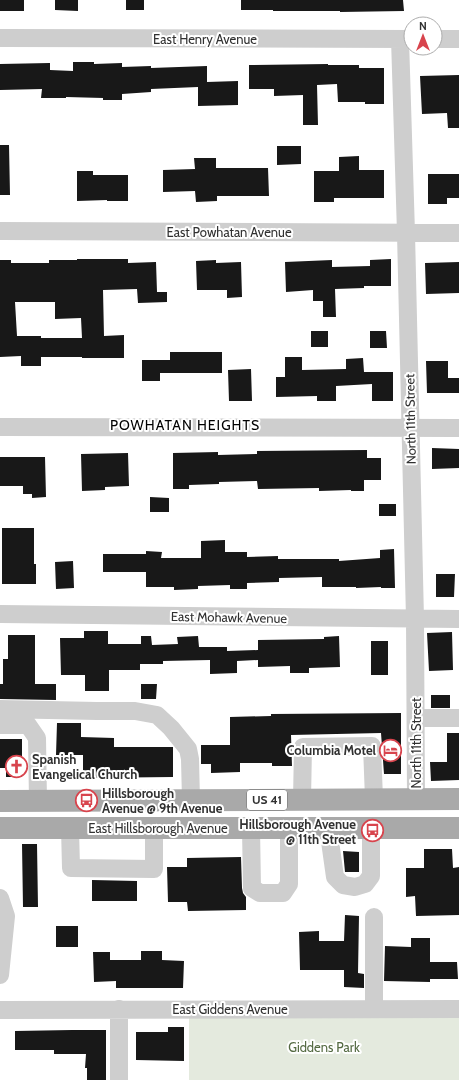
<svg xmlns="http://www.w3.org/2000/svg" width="459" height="1080" font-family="Cabin,sans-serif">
  <rect width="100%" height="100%" fill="#fff"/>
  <!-- green -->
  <path fill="#e4eade" d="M459,1014V1080H189V1015Z"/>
  <!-- building -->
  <path fill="#181818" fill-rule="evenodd" d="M0,0H24V11H0Z
    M55,0H78V11L55,10Z
    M126,0H144V10H126Z
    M241,0H403L404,11L340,12V11H273V10H241Z
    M73,62H94V64L122,63V67L151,66V68L207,66V82L238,81V105L198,106V87L151,89V92L122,94V100H103V98L66,97V98H41L42,89L0,90V64L50,63V70L73,71Z
    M328,64V65H359V68H384V104H365V102H338L337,84L317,85L318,125H303V95L274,96V89H249V65Z
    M459,75V128H448L447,113L422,114L420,76Z
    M0,145H9L10,195H0Z
    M277,146H301V164L277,165Z
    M359,156V170H384V198H334V202H314V171H339V157Z
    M194,158H216V168H268L269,196H217V201L196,202L195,191L163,192V170L195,169Z
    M77,171H93V175H128V201H107V200L77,201Z
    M428,174H459V198H447V204H428Z
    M77,259H128V263L156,262L157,292H167V302L138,303L137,289L103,290L104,336L124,335V358H82V357H41V366H21V356L0,357V260H11V263H49V260H77ZM15,302H55V319L81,318L82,338H41V336H17Z
    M391,259V286H364V288L335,289L336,317H323V301H313V290L286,292L285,262L332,260V267L370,266V260Z
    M216,260V263L241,262L242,297L227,298V290H197L196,261Z
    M459,262V293L426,294L425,263Z
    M311,331H328V347H311Z
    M370,331H386L387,348H370Z
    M170,352H222V373H160V381H142V360H170Z
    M285,357H302V370L346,369V359L363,358L364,372H393V401H372V384L336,386V401H317V396L276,397V377H285Z
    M426,361H448V378H459V393H427Z
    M251,369L252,401H229L228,370Z
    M432,448L459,449V468L432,469Z
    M367,450V458H381V480H364V491H351V490L319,491V488L258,489L257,481L219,482V484L189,485V489H173V453L218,452V455L257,454V451Z
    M128,453L129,486L105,487V490L82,491L81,454Z
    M0,457H45L46,497L32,498V494H23V486H0Z
    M150,497L169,498V512H150Z
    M379,504H396V516H379Z
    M2,528H34V564H36V584H2Z
    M225,540V552H247V557L278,556V559H339V561L380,558V550L394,549L395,588H381V587L356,588V587H322V577L279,578V582L247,583V589H230V585L198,586V589L174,590V587H146V572H103V554H146V551L162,552L161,558H201V541Z
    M73,561L74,588L56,589L55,562Z
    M436,574H455L454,597H436Z
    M84,631H108V644H141V636H151L152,645L178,644L177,637L198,636L199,647H227V651L258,650V640L324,639V637L339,636L340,667L309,668V673H290V666L258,667V660L237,661V673L210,674V660L163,661V664H140V670H109V691H85V675H61L60,638H84Z
    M452,632L453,670L429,671L427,633Z
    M8,635H35V684H56V700L0,699V684H3V659H8Z
    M371,641H388V675H371Z
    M141,684H157L156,699H141Z
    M431,695H450V708H431Z
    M401,713V774H384L381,733L291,735L292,766H272V763H240V772L211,773V764H201V745H230V717L271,716V714Z
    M57,723H81V737L114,738V747H173V777L83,778V755H56Z
    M447,733H459V780L431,781L430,762H447Z
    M0,739H22V777H6V768H0Z
    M22,844H37L38,907H23Z
    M424,849H452L453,868L459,867V915L416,916L415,896L406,897V868H424Z
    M343,851L359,852V872H345Z
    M241,857L242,888L243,893L246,897V910L188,911L187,902H168L167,867H187V858Z
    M92,880L137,881V901H92Z
    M345,915L359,916L358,973L364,974V988L344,987V970H300L299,932L319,931V941H344Z
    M56,926H78V947H56Z
    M411,938H430V962H457L458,979H430V982L384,981L385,946L411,947Z
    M141,951H162V960L184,961L183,988H116V981L94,982L93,952H110V960H141Z
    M168,1027H184V1061L136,1060V1032H168Z
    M72,1030H106V1080H87V1068H85L86,1054H54V1050H15V1031Z"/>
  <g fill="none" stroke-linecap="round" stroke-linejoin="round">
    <!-- minor -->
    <path stroke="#cecece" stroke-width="18" d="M0,38L411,39
      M400,39L406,233L415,619L416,799
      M435,39H459
      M0,231L459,233
      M0,427L459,428
      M0,614L459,619
      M0,709L97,711H135L157,715L171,728L188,749L190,759L191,800
      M416,718H459
      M0,725H28L37,738L38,801
      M302,800L303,747L372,746L374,799
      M328,827L335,877L343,885L355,887L365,884L371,876V827
      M70,828L71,868L154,869V828
      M251,828L252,888L260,893H283L289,884V827
      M0,898L6,916L0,975
      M374,917V1009
      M119,1009V1080
      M0,1010L459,1009"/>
    <!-- major -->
    <path stroke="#a9a9a9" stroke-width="22" d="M0,801L459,799
      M0,828H459"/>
  </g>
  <!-- icons -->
  <defs>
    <symbol id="hotel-ring" viewBox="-11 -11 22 22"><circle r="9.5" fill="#fff" stroke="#d8444d" stroke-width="1.5"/><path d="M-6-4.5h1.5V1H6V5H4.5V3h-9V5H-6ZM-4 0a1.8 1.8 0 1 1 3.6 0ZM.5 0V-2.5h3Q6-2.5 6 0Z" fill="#d8444d"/></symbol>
    <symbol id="church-ring" viewBox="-11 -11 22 22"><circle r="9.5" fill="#fff" stroke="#d8444d" stroke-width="1.5"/><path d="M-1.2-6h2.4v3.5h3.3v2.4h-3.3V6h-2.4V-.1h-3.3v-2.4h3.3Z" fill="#d8444d"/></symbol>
    <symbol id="bus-ring" viewBox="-11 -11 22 22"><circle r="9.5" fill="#fff" stroke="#d8444d" stroke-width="1.5"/><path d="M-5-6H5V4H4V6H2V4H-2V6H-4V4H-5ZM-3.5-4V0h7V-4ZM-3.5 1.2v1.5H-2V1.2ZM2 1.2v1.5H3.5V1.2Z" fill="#d8444d"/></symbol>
  </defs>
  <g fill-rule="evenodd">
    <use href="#hotel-ring" x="378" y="738" width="25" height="25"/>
    <use href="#church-ring" x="4" y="754" width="25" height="25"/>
    <use href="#bus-ring" x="74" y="788" width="25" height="25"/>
    <use href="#bus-ring" x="360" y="818" width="25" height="25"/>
  </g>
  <g text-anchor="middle" stroke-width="4" stroke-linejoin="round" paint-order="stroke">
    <!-- shield labels -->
    <rect fill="#fff" stroke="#6f6f6f" stroke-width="1" x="247" y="790" width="40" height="20" rx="3"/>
    <g font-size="12" font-weight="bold" fill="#313131">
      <text x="267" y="804">US 41</text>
    </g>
    <!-- street labels -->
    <g font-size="13" fill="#313131" stroke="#fff">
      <text x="205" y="44">East Henry Avenue</text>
      <text x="229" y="237">East Powhatan Avenue</text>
      <text transform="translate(410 419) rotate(-91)" y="5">North 11th Street</text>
      <text transform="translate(229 617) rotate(1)" y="5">East Mohawk Avenue</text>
      <text transform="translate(416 743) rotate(-90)" y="5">North 11th Street</text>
      <text x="158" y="833">East Hillsborough Avenue</text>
      <text x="230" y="1014">East Giddens Avenue</text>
    </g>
    <!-- poi labels -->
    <g font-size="13" font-weight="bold" fill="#313131" stroke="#fff" text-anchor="end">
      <text x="376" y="755">Columbia Motel</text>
      <text x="32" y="764" text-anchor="start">Spanish<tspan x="32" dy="15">Evangelical Church</tspan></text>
      <text x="102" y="798" text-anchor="start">Hillsborough<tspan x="102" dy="15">Avenue @ 9th Avenue</tspan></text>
      <text x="356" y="829">Hillsborough Avenue<tspan x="356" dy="15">@ 11th Street</tspan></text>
    </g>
    <!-- park labels -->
    <g font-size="13" fill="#546a42" stroke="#fff">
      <text x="324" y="1052">Giddens Park</text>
    </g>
    <!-- neighbourhood labels -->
    <g font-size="14" letter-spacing="1" fill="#000" stroke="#fff">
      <text x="185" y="430">POWHATAN HEIGHTS</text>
    </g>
  </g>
  <!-- north arrow -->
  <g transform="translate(423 36)"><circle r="19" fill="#ffffff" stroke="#adadad"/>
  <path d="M0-3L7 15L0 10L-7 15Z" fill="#d8444d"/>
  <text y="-6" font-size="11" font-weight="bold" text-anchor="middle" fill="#313131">N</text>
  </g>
</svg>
